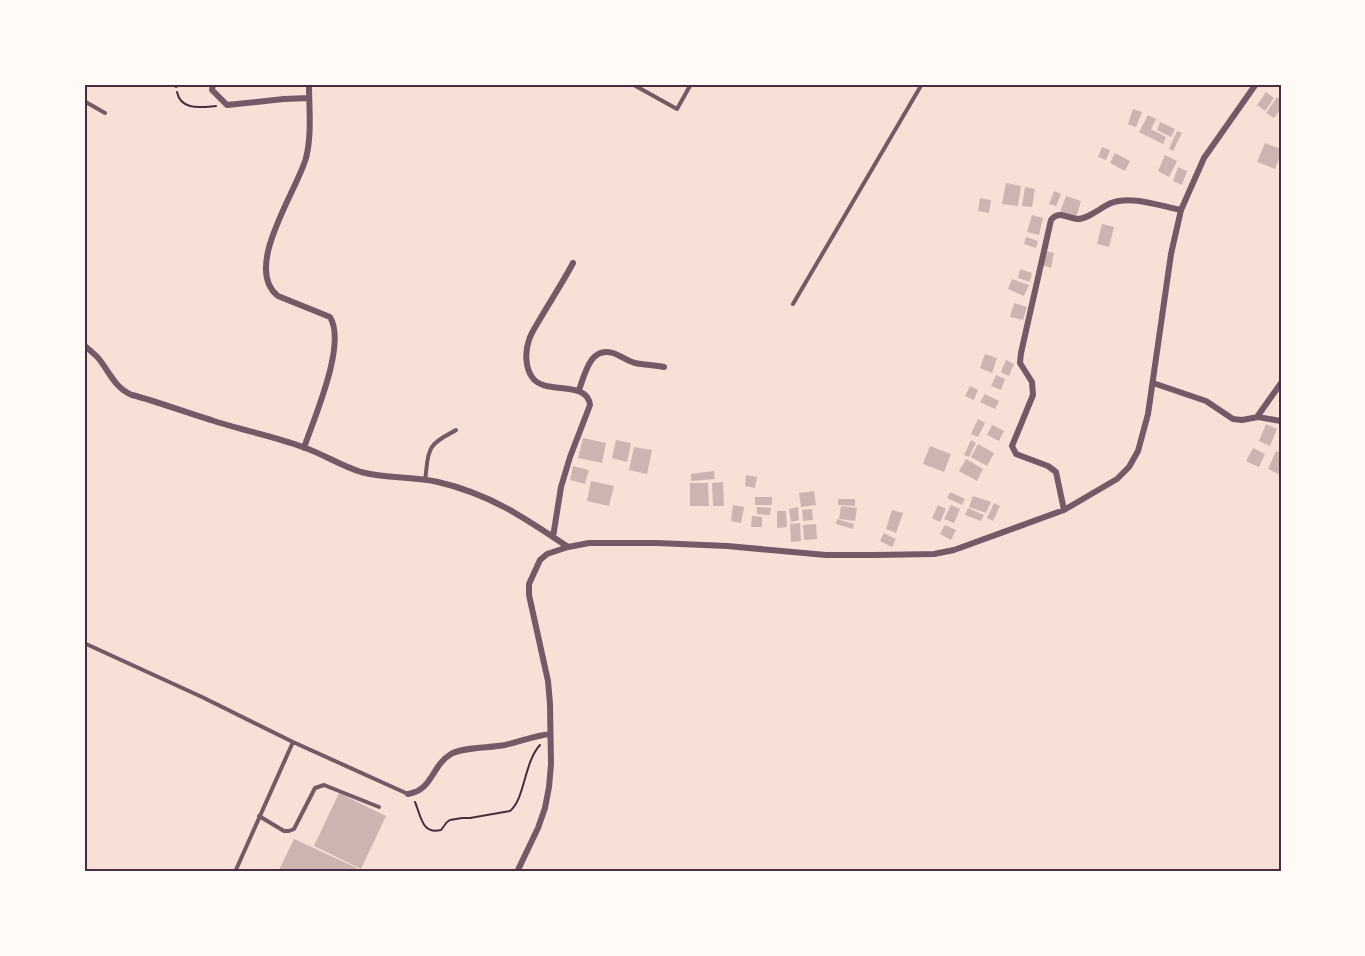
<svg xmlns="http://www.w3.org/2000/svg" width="1365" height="956" font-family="'Public Sans',sans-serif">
  <rect width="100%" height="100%" fill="#f7e1d7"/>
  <!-- building -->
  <path fill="#ccb4b1" d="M1266,92L1274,98L1265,111L1257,105Z
    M1277,97L1281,100V109L1274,118L1266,113Z
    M1133,109L1142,112L1136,127L1128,124Z
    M1148,115L1156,119L1151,129L1166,137L1163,144L1139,132Z
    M1160,122L1175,129L1171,137L1157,130Z
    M1177,131L1182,133L1173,151L1169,149Z
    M1265,143L1281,149V154L1275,169L1257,162Z
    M1102,147L1110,150L1106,160L1098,157Z
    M1115,153L1130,161L1125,171L1110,163Z
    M1165,155L1177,161L1169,177L1158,171Z
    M1178,167L1187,171L1182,185L1173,181Z
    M1006,183L1021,186L1018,206L1002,204Z
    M1025,187L1035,189L1032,207L1022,206Z
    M1054,191L1061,194L1056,206L1049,204Z
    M1066,196L1081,201L1076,218L1060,212Z
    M980,198L991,200L989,213L978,211Z
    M1032,215L1043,218L1039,235L1027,232Z
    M1102,224L1114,227L1109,247L1097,244Z
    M1026,237L1038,241L1036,248L1024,244Z
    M1046,251L1054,253L1051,268L1042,265Z
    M1020,269L1032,273L1030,282L1018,278Z
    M1012,279L1029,285L1024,296L1008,289Z
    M1014,303L1027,307L1023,320L1010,317Z
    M985,354L997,358L992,373L980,368Z
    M1006,360L1014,364L1009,376L1001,372Z
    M996,375L1005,379L1001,390L991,386Z
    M970,386L978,390L974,400L965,396Z
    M985,394L999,401L995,409L980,402Z
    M978,419L985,423L978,437L971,434Z
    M1266,424L1277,429L1270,446L1259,441Z
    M992,425L1004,431L999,441L987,435Z
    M583,438L606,443L602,463L578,458Z
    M616,440L631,443L627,462L612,458Z
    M971,440L976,443L969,457L964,455Z
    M978,444L994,453L987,466L971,457Z
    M930,446L951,454L944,472L923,464Z
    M634,447L652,450L647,474L629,470Z
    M1253,448L1265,454L1259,467L1246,461Z
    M1276,451L1281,453V475L1268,469Z
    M966,459L983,469L977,481L959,471Z
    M573,466L589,470L585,484L570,480Z
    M714,471L715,479L691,481V474Z
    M746,475L757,477L755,488L745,486Z
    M591,481L614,486L609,506L587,501Z
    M723,482L724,506H713L712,483Z
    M690,483H708L709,506H690Z
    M814,491L816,505L801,507L799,493Z
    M950,492L965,499L962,505L947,498Z
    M973,496L991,502L986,513L969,507Z
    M755,497H772V505H755Z
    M838,499H855V506L838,505Z
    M994,503L1000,506L993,521L987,518Z
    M733,505L744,507L741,523L731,521Z
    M938,505L946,509L940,522L932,518Z
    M951,505L960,509L954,523L944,519Z
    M841,506L857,508L855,521L839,519Z
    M757,507L771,508L770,515L757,514Z
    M798,507L799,520L791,522L789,509Z
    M968,508L984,515L981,521L965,515Z
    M812,509L813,520L803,521L802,510Z
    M892,510L903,513L896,533L886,529Z
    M777,511H786L787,527L777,528Z
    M752,516L762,517V527H751Z
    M837,519L854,524L853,529L836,524Z
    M800,523L801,541L791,542L790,524Z
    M816,524L817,539L804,540L803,525Z
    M945,525L956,530L951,540L940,534Z
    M884,533L896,539L892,547L880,541Z
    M339,793L386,816L361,869L314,846Z
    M294,839L357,868L355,872H278Z"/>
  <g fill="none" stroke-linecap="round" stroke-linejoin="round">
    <!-- path -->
    <path stroke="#4a2c40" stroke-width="2" d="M177,92C181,111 201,107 216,106
      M415,802C421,816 422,835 441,830L447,822L450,820L462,818H470L510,811C525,799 524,762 540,745"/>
    <!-- service -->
    <path stroke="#755966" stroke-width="4" d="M632,84L677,109L691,84
      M176,86L177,84
      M84,101L105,113
      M793,304L922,84
      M425,480C427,470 426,455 432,447C437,439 448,435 456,430
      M84,643L202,697L293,742L408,794
      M259,816L284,831H289L294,829L315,788L324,785L379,807
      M235,872L293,742"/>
    <!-- minor -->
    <path stroke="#755966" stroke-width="6" d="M213,84L212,90L227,105L284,99L309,98
      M84,345C89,350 95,354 99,359C110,373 115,388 132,395C159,402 184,412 211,420C241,430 273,436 303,447C323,454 341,466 361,472C387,479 413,476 438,482C490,494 525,518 568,547
      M1153,383L1206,401L1233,419L1242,420L1258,417L1281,421
      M579,390C585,374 590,346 613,353C621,356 628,361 635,363C644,365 655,365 664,367
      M1257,417L1281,383
      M304,448C314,418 347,344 330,317L278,296C242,268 297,191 306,158C312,135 309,108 309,84
      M1064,510L1056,472L1048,466L1016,454L1012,446L1033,395L1032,382L1020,363L1021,353L1051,220C1059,210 1067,218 1077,219C1089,219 1101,207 1111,203C1131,195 1160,206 1181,210
      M553,537L561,487L570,457L590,405C587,379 544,396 532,377C525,367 525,351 529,340C531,333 536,326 540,319C551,300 563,282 573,263
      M408,794C433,790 431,766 451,754C463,747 490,748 505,745C522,741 533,736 550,734
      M517,872L538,828L545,808L549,787L551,764L550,704L548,681L529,595V584L540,560L547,554L568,547L589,543H657L727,546L826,555H875L934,554L954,550L1064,510L1117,479L1129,467L1138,451L1148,414L1171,254L1181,210L1204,158L1256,84"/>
  </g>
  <!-- border -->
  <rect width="1365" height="956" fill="none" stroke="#fffaf5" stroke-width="171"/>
  <rect x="86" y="86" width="1194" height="784" fill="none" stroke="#4a2c40" stroke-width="2"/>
</svg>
